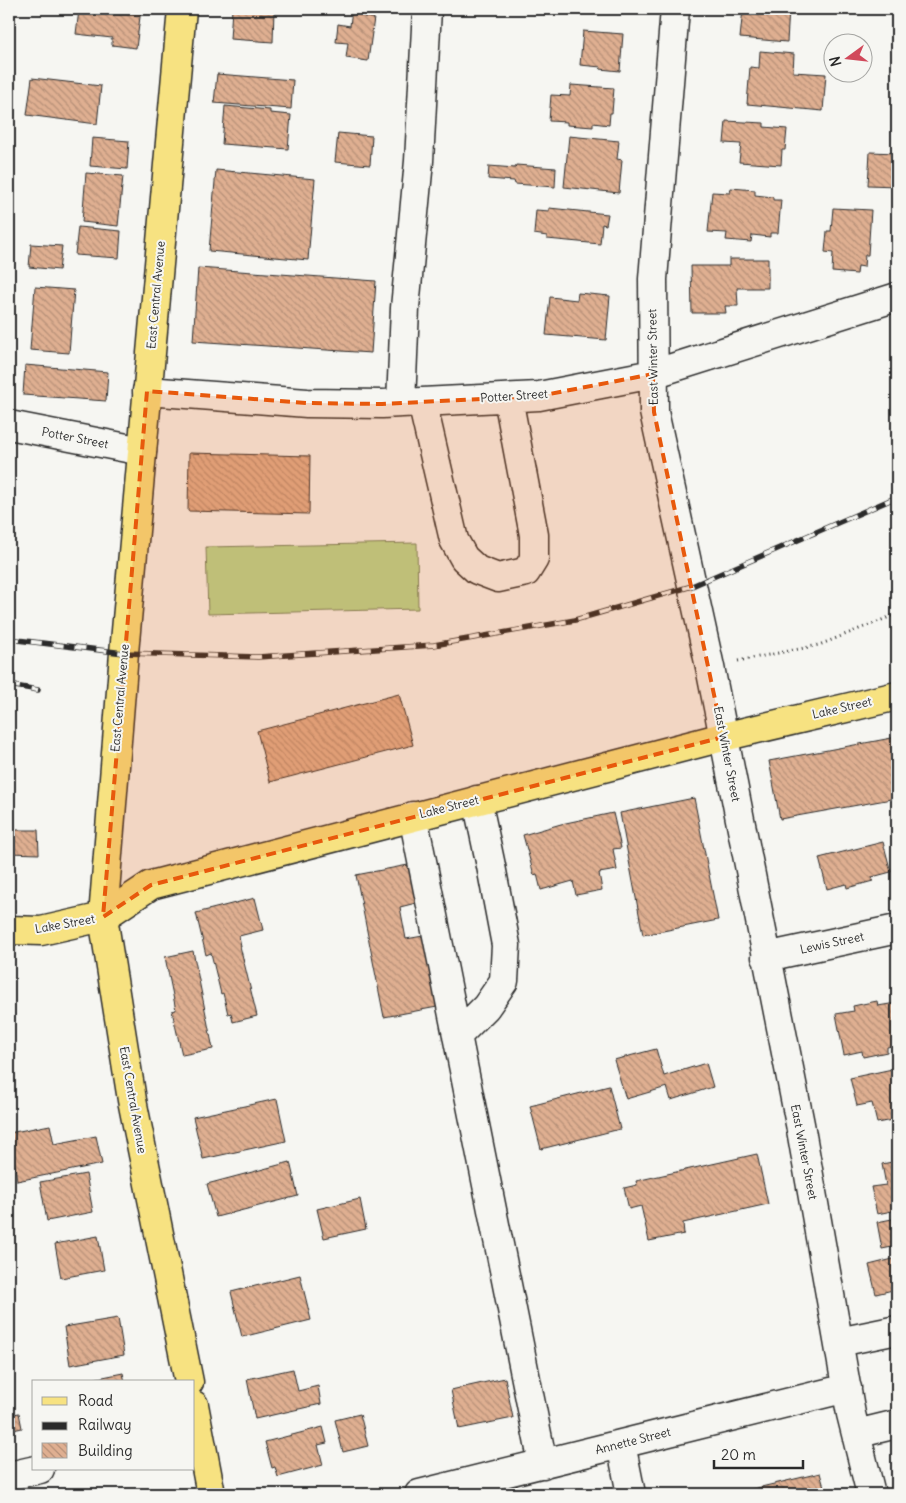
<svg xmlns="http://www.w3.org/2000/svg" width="906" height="1503" font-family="Delius,sans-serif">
  <defs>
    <pattern id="building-back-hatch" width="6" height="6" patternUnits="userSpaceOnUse" patternTransform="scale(1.25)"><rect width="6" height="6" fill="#dfaf91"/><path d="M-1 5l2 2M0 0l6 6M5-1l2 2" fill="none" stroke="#b58f77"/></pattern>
  </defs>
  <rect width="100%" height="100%" fill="#f6f6f2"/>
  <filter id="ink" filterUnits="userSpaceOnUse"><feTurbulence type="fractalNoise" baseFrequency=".02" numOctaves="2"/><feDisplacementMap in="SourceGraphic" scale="10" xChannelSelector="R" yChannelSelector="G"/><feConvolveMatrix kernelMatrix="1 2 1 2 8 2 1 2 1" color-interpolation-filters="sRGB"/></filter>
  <g filter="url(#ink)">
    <!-- garden -->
    <path fill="#b6d994" stroke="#708260" d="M417,543L418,609L208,614L206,547Z"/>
    <!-- building -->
    <path fill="url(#building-back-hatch)" stroke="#2b2b2b" d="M115,9H141L136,48L112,45V38L76,34L79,10L115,14Z
      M232,9H274L273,42L230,39Z
      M352,9L365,10L364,17L374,18L368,61L346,58L348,43L336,42L338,24L350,26Z
      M743,9H789L787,42L740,38Z
      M583,31L623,34L620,71L600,69L601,67L580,65Z
      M760,51L794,54L793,72L826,74L823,111L747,104L750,67L759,68Z
      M217,74L293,80L291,109L214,103Z
      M32,78L101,86L97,124L27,115Z
      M571,85L614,88L612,113H610L609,125L593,123V127L567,125V122L549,121L551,95L570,96Z
      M225,106L270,110V113L291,115L288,149L222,144Z
      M726,121L764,123V127L787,129L785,150H782L781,165L739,162L741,144L724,143Z
      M338,133L372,136L370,165L335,162Z
      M569,136L619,141L617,159L622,160L619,193L564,187Z
      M92,138L129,141L127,169L90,166Z
      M870,152L897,153L896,186L868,185Z
      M516,165L556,168L555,187L515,184L514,181L488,179L489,166L515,168Z
      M216,170L315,179L308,260L209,251Z
      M86,173L123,176L118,226L82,222Z
      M731,188L755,190V195L773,197V200H781L778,233H770V237L752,235L751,242L726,240L727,233L708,232L712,192L730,193Z
      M549,208L608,214L606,225L602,224L600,244L547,239V236L534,234L536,210L549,211Z
      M833,208L871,210L868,255H865L864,267L858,266L857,274L832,272L833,253L825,252L827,231H831Z
      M78,227L121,231L119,258L75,255Z
      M31,244L62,246L59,270L29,267Z
      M729,259H768V288H737L738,306H725L726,313H692L691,266H729Z
      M198,268L376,281L371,353L193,341Z
      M35,287L74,290L69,353L30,350Z
      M578,293L610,296L606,340L546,335L550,297L577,300Z
      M25,365L108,372L106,401L23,395Z
      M189,453L310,456L309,514L188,511Z
      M399,694L413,745L270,782L257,731Z
      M897,737V798L780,819L769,761Z
      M694,798L718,920L643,935L620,813Z
      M613,813L621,848L613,849L617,870L599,873L602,890L576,895L573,881L541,890L537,874L534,875L523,835L561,824Z
      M10,830H38L39,854L10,853Z
      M883,842L891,872L872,877L873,881L847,888L846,884L827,889L819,858Z
      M408,865L416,903L400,907L406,939L423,936L437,1007L384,1017L356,875Z
      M255,898L263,930L239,936L241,946H240L257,1016L233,1022L231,1013L228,1014L223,993L221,994L211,953L206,955L196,913Z
      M193,951L213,1049L182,1055L172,1011L176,1010L165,957Z
      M877,1001L878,1006L896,1003L897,1045L887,1047V1052L863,1057L862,1051L844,1055L836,1014L854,1011L853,1006Z
      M656,1049L664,1076L706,1063L713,1087L671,1100L667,1087L626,1099L614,1060Z
      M897,1068V1119L877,1123L872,1103L857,1106L850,1078Z
      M609,1086L620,1129L541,1149L530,1106Z
      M277,1099L286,1141L203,1159L193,1117Z
      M50,1125L54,1144L96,1136L102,1164L17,1181L15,1165L9,1166V1133Z
      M757,1154L768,1204L683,1223L684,1234L649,1241L641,1206L629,1209L624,1188L637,1185L636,1181Z
      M897,1161V1210L877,1214L871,1187L886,1185L882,1164Z
      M290,1162L298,1196L216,1217L207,1184Z
      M86,1174L93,1212L47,1221L40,1182Z
      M360,1199L366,1229L324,1238L317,1209Z
      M897,1218V1246L882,1249L877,1222Z
      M98,1236L104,1270L61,1278L55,1244Z
      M897,1258V1289L876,1294L869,1265Z
      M300,1275L311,1320L242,1337L231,1292Z
      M118,1318L124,1355L70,1365L64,1327Z
      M293,1369L298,1391L318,1386L321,1404L255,1419L247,1379Z
      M123,1373L125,1382H83V1381Z
      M505,1378L513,1418L459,1429L451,1390Z
      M19,1413L22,1428L9,1431V1415Z
      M360,1414L368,1446L343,1452L335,1420Z
      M323,1427L327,1443L318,1445L323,1465L278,1477L275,1467L272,1468L265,1442Z
      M820,1473L826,1494H732Z"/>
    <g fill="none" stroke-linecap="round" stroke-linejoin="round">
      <defs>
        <path id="minor" d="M675,9L653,279L654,412L710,667L800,1124L851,1414L871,1494
          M147,391L307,403L382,404L539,396L653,374L897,297
          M422,402L454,540L464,558L477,570L498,578L526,572L534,559V535L508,398
          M401,403L405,308L419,161L427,9
          M9,425L142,451
          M413,816L543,1464
          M766,957L897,929
          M457,1036L486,1007L504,981L506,945L491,866L477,800
          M839,1342L897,1330
          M856,1434L897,1424
          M621,1444L631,1494
          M9,1476L40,1469
          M419,1494L847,1388"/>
        <path id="major" d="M9,930L41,931L103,917L124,653L182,9"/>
        <path id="highway" d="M189,1382L132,1100L103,917L151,885L723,737L897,696
          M194,1405L211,1494"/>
      </defs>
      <!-- minor casing -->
      <use href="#minor" stroke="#2b2b2b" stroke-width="31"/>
      <!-- major casing -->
      <use href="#major" stroke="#2b2b2b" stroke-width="31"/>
      <!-- highway casing -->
      <use href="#highway" stroke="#2b2b2b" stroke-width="31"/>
      <!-- path -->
      <path stroke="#2b2b2b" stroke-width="3" stroke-dasharray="1 4" stroke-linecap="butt" d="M738,661L819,645L897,614"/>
      <!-- minor -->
      <use href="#minor" stroke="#f6f6f2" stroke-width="28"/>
      <!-- major -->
      <use href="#major" stroke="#f7e281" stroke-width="28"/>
      <!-- highway -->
      <use href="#highway" stroke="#f7e281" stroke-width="28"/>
      <defs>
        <path id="rail" d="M9,639L124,653L258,657L434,645L575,620L692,586L897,497
          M9,685L38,690"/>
      </defs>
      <!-- rail casing -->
      <use href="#rail" stroke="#2b2b2b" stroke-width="5.5"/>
      <!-- rail -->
      <use href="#rail" stroke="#f6f6f2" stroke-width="4" stroke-dasharray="11" stroke-linecap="butt"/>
    </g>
  </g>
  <!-- marked area -->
  <path fill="#e8590c" fill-opacity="0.2" stroke="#e8590c" stroke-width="4" stroke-dasharray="10 6" stroke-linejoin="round" d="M653,374L654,412L723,737L151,885L103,917L147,391L307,403L382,404L539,396Z"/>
  <g text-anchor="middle" stroke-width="4" stroke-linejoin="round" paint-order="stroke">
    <!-- street labels -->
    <g font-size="12" fill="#2b2b2b" stroke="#f6f6f2">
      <text transform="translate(156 295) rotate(-85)" y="4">East Central Avenue</text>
      <text transform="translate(653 357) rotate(-91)" y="4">East Winter Street</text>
      <text transform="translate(514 396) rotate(-4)" y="4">Potter Street</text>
      <text transform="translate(75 438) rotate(11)" y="4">Potter Street</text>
      <text transform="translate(120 698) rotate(-85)" y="4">East Central Avenue</text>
      <text transform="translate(842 708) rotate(-13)" y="4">Lake Street</text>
      <text transform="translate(727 754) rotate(79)" y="4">East Winter Street</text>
      <text transform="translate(449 807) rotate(-14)" y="4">Lake Street</text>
      <text transform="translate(65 924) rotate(-10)" y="4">Lake Street</text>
      <text transform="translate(832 943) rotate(-12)" y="4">Lewis Street</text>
      <text transform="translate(133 1100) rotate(80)" y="4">East Central Avenue</text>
      <text transform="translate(804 1152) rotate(79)" y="4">East Winter Street</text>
      <text transform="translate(633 1441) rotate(-14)" y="4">Annette Street</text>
    </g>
  </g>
  <!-- margin -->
  <rect width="906" height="1503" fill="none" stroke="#f6f6f2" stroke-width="30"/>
  <rect x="15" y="15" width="876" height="1473" fill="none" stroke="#2b2b2b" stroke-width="2" filter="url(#ink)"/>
  <!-- legend -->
  <rect x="32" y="1380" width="162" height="90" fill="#f6f6f2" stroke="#a5a5a2"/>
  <rect x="42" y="1397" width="25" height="8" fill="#f7e281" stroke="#a5a5a2"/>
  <text x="78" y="1406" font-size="15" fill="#2b2b2b">Road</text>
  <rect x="42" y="1422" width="25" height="8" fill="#2b2b2b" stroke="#a5a5a2"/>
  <text x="78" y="1430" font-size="15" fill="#2b2b2b">Railway</text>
  <rect x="42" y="1443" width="25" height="15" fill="url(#building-back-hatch)" stroke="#a5a5a2"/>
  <text x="78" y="1456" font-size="15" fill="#2b2b2b">Building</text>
  <!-- north arrow -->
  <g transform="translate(848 58) rotate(255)"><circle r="24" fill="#f6f6f2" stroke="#a5a5a2"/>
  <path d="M0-4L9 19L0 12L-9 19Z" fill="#d1495b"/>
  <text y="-8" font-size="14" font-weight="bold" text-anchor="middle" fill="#2b2b2b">N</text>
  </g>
  <!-- scale -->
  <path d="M714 1460v8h89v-8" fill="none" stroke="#2b2b2b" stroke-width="2.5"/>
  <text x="721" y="1460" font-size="15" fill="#2b2b2b" stroke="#f6f6f2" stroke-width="4" paint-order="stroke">20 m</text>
</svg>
